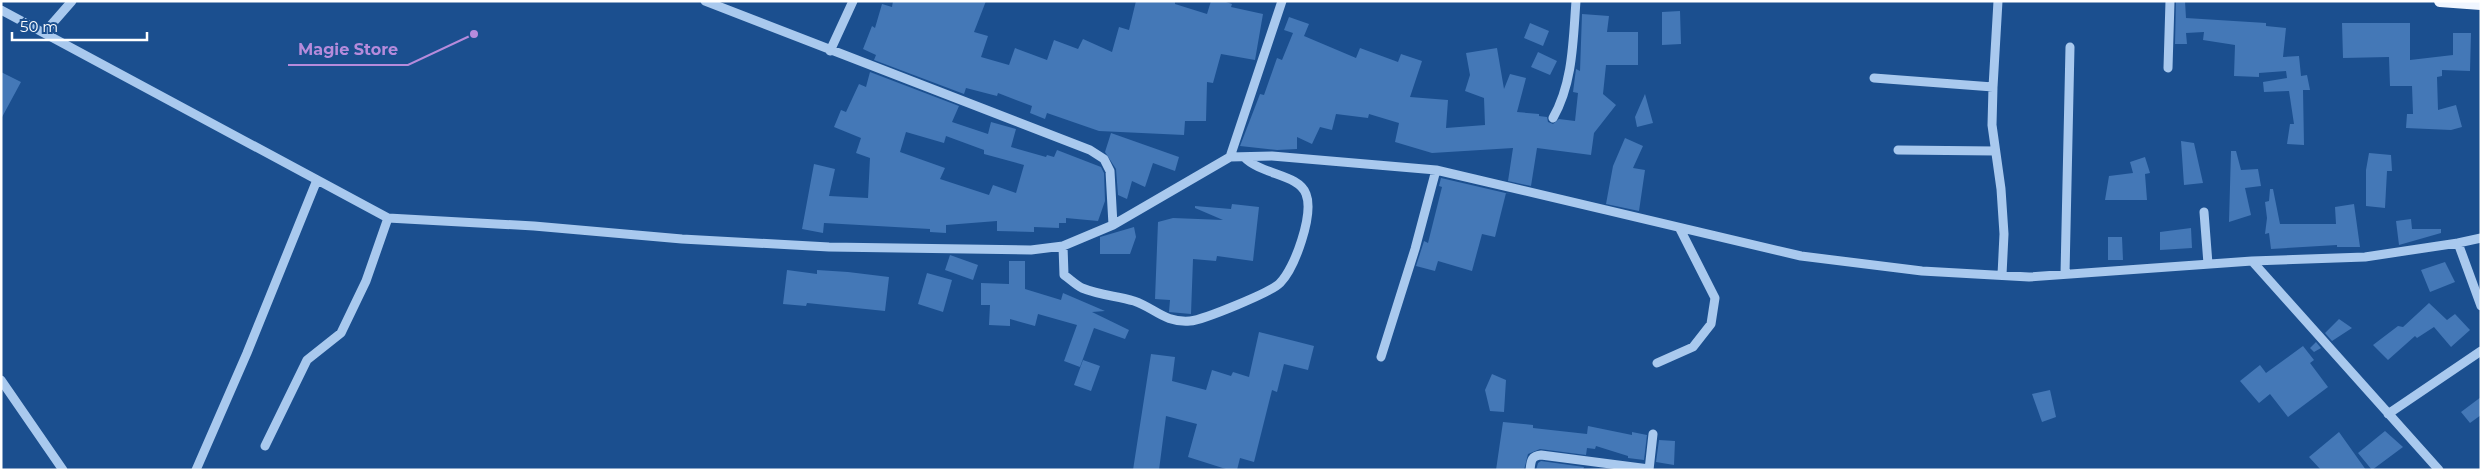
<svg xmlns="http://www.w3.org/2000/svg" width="2482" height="471" font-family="Montserrat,sans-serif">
  <rect width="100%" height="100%" fill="#1b4f8f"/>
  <!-- building -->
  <path fill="#4478b7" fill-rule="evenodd" d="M893,1H986L974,32L988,36L981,57L1009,65L1015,48L1047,60L1054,40L1078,49L1083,39L1112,52L1119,27L1129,30L1136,1H1175V4L1207,14L1211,1H1223L1232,4L1231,7L1263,14L1255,60L1221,54L1213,83L1207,82L1206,121H1185L1184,135L1099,131L1047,113L1045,119L1030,113L1032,106L998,93L997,96L966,88L964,94L874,60L876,55L863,49L872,26L875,28L882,4L892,7Z
    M2176,1H2185L2186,18L2266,23V26L2286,28L2283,57L2299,56L2301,76L2307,75L2310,90H2303L2304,145L2287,144L2290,124H2294L2289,91L2264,92L2263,82L2287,78L2286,71L2259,73V77L2234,76L2235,45L2203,40L2204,32L2186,33L2187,44H2175Z
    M1680,11L1681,44L1662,45V12Z
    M1582,14L1609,16L1607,32H1638V65H1606L1603,94L1616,105L1594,133L1591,155L1537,148L1531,186L1508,181L1513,148L1432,153L1395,142L1399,123L1369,114L1368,118L1336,114L1332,130L1320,127L1312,144L1297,137V149L1277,150L1240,146L1260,94L1264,95L1277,58L1282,60L1293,33L1284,30L1289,17L1309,24L1304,36L1356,58L1360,48L1398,62L1401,54L1422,61L1410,97L1448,100L1446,128L1485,125L1484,98L1465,91L1470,75L1466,53L1497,48L1504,89L1510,74L1526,78L1517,112L1539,114V116L1547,117L1548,122L1553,124L1559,119L1575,121L1578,93L1573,92L1576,69L1580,71Z
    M1530,23L1549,31L1543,46L1524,38Z
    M2342,23H2410V60L2453,55V33H2471L2470,71L2442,70V76L2437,77L2438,110L2456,105L2462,127L2451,130L2406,128L2407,114H2413L2412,86H2390L2389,57L2343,58Z
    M1538,52L1557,61L1550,75L1531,67Z
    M1,72L21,82L1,119Z
    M870,72L959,106L952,122L988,134L991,122L1016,129L1011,147L1046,157L1047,155L1054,157L1057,150L1101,167L1104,173L1105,201L1098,221L1066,218V223H1059V228L1034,227V232L997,231V221L946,225V233L930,232V229L824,223L823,233L802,229L814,164L835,169L829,196L868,198L870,158L856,153L861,138L834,127L841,110L846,112L859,84L866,87ZM906,132L944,143L946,136L984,150V154L1024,165L1016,193L993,185L989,195L940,179L945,168L900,152Z
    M1645,94L1653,123L1637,127L1635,117Z
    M1111,133L1179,157L1175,171L1153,163L1145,187L1132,181L1127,199L1118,195L1116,169L1105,152Z
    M1625,138L1643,146L1633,168L1645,170L1639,211L1606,204L1613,166Z
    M2181,141L2194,143L2203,183L2184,185Z
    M2231,151H2236L2241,170L2258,169L2261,186L2245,188L2251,215L2229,222Z
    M2369,153L2391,155L2392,171H2387L2385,208L2366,206V170Z
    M2145,157L2150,173L2145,174L2147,200H2105L2109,176L2133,173L2130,162Z
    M1441,178L1514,195L1506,193L1495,237L1482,234L1472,271L1438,261L1435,271L1416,266L1424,241L1428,243L1442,187L1439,186Z
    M2270,189H2273L2280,224H2336L2335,207L2354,204L2360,247H2337V245L2271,249L2269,233L2265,234L2267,218L2265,202L2269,201Z
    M1232,204L1259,207L1253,261L1217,256L1216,261L1193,259L1191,314L1169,312L1170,300L1155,299L1158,222L1173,218L1223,220L1195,208V206L1231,209Z
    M2411,219L2412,229H2441V233L2399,245L2396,221Z
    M1134,227L1136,237L1130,254H1100V237Z
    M2191,228L2192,248L2160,250V232Z
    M2108,237H2122L2123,260H2108Z
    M950,255L978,265L973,280L945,270Z
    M1009,261H1025V289L1061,300L1063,293L1105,311L1092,312L1129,330L1125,339L1094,328L1080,367L1064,361L1077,325L1038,314L1035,326L1010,319V326L989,325L990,305H981V283L1009,284Z
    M2445,262L2455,282L2430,292L2421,270Z
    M787,270L817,274V270L848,272L889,277L885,311L807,303L806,306L783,304Z
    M927,273L952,280L943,312L918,304Z
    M2429,303L2447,320L2455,314L2470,330L2451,347L2434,327L2417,338L2415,336L2388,360L2373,345L2398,326L2403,327Z
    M2339,319L2352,328L2332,341L2325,333Z
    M1259,332L1314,346L1308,370L1284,364L1277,392L1272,390L1254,462L1240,458L1237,470H1229L1188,457L1197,424L1166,416L1159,470H1133L1151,354L1175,357L1172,381L1206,390L1212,370L1231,376L1233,372L1249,377Z
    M2316,342L2321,348L2314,352L2310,348Z
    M2303,346L2314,360L2310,363L2328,387L2288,417L2270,394L2259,403L2240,381L2260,365L2266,373Z
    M1083,360L1100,366L1091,391L1074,385Z
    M1492,374L1506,380L1504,412L1490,411L1485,390Z
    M2050,390L2056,417L2042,422L2032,394Z
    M2481,397V415L2470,423L2461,412Z
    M1503,422L1533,425V428L1587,434L1588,426L1632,435V432L1647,435L1644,460L1628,458V456L1596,446L1595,449L1587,448L1586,455L1540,449L1528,454L1524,470H1496Z
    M2385,431L2403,447L2372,470L2358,453Z
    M2339,432L2366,470H2321L2309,457Z
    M1659,440L1675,441L1674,465L1656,462Z
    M1541,461L1584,467L1583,470H1536L1538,463Z"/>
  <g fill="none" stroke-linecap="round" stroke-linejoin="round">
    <!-- minor -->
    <path stroke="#a9c9ee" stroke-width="9" d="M705,1L1090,150L1104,159L1110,171L1113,225
      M1,10L388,218L534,226L682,239L829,247L1031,250L1063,246L1113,225L1230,157L1282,1
      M44,33L72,1
      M830,51L853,1
      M2168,68L2170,1
      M1874,78L1993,87L1992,125L2001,189L2004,234L2002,275
      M1993,87L1998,1
      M1553,118C1573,83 1573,41 1576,1
      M1898,150L1995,151
      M1230,157L1272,156L1436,170L1801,256L1922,271L2029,277L2252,261L2439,470
      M2204,212L2208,264
      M2481,238L2458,243L2481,306
      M1063,246L1064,275C1070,279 1076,285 1082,288C1099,295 1117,296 1134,301C1155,308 1164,323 1190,321C1203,320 1272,292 1280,283C1295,268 1314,214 1306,194C1299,174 1261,175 1244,157
      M2252,261L2365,257L2458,243
      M2065,274L2070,47
      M1381,357L1415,249L1436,170
      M1657,363L1693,347L1711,324L1715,298L1680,229
      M1,380L63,470
      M2388,414L2481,351
      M265,446L307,360L341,333L366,281L388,218
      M196,470L247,353L317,180
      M1530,470C1531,461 1531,456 1541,455L1649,469
      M1649,470L1653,434"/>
    <!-- major -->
    <path stroke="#f0f6ff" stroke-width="12" d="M2440,1L2481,4"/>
  </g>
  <!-- callouts -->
  <path fill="none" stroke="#b68bdc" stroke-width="2" d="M474 34L408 65H288"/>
  <circle fill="#b68bdc" stroke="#1b4f8f" stroke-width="2" cx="474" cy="34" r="5"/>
  <g font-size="16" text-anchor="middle" font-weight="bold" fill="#b68bdc" stroke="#1b4f8f" stroke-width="4" stroke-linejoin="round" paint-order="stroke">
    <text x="348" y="55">Magie Store</text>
  </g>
  <!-- border -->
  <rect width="2482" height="471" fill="none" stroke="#ffffff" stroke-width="5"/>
  <!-- scale -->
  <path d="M12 32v8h135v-8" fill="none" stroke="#ffffff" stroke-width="2.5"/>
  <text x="20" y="32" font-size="15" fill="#ffffff" stroke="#1b4f8f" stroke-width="4" paint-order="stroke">50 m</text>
</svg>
